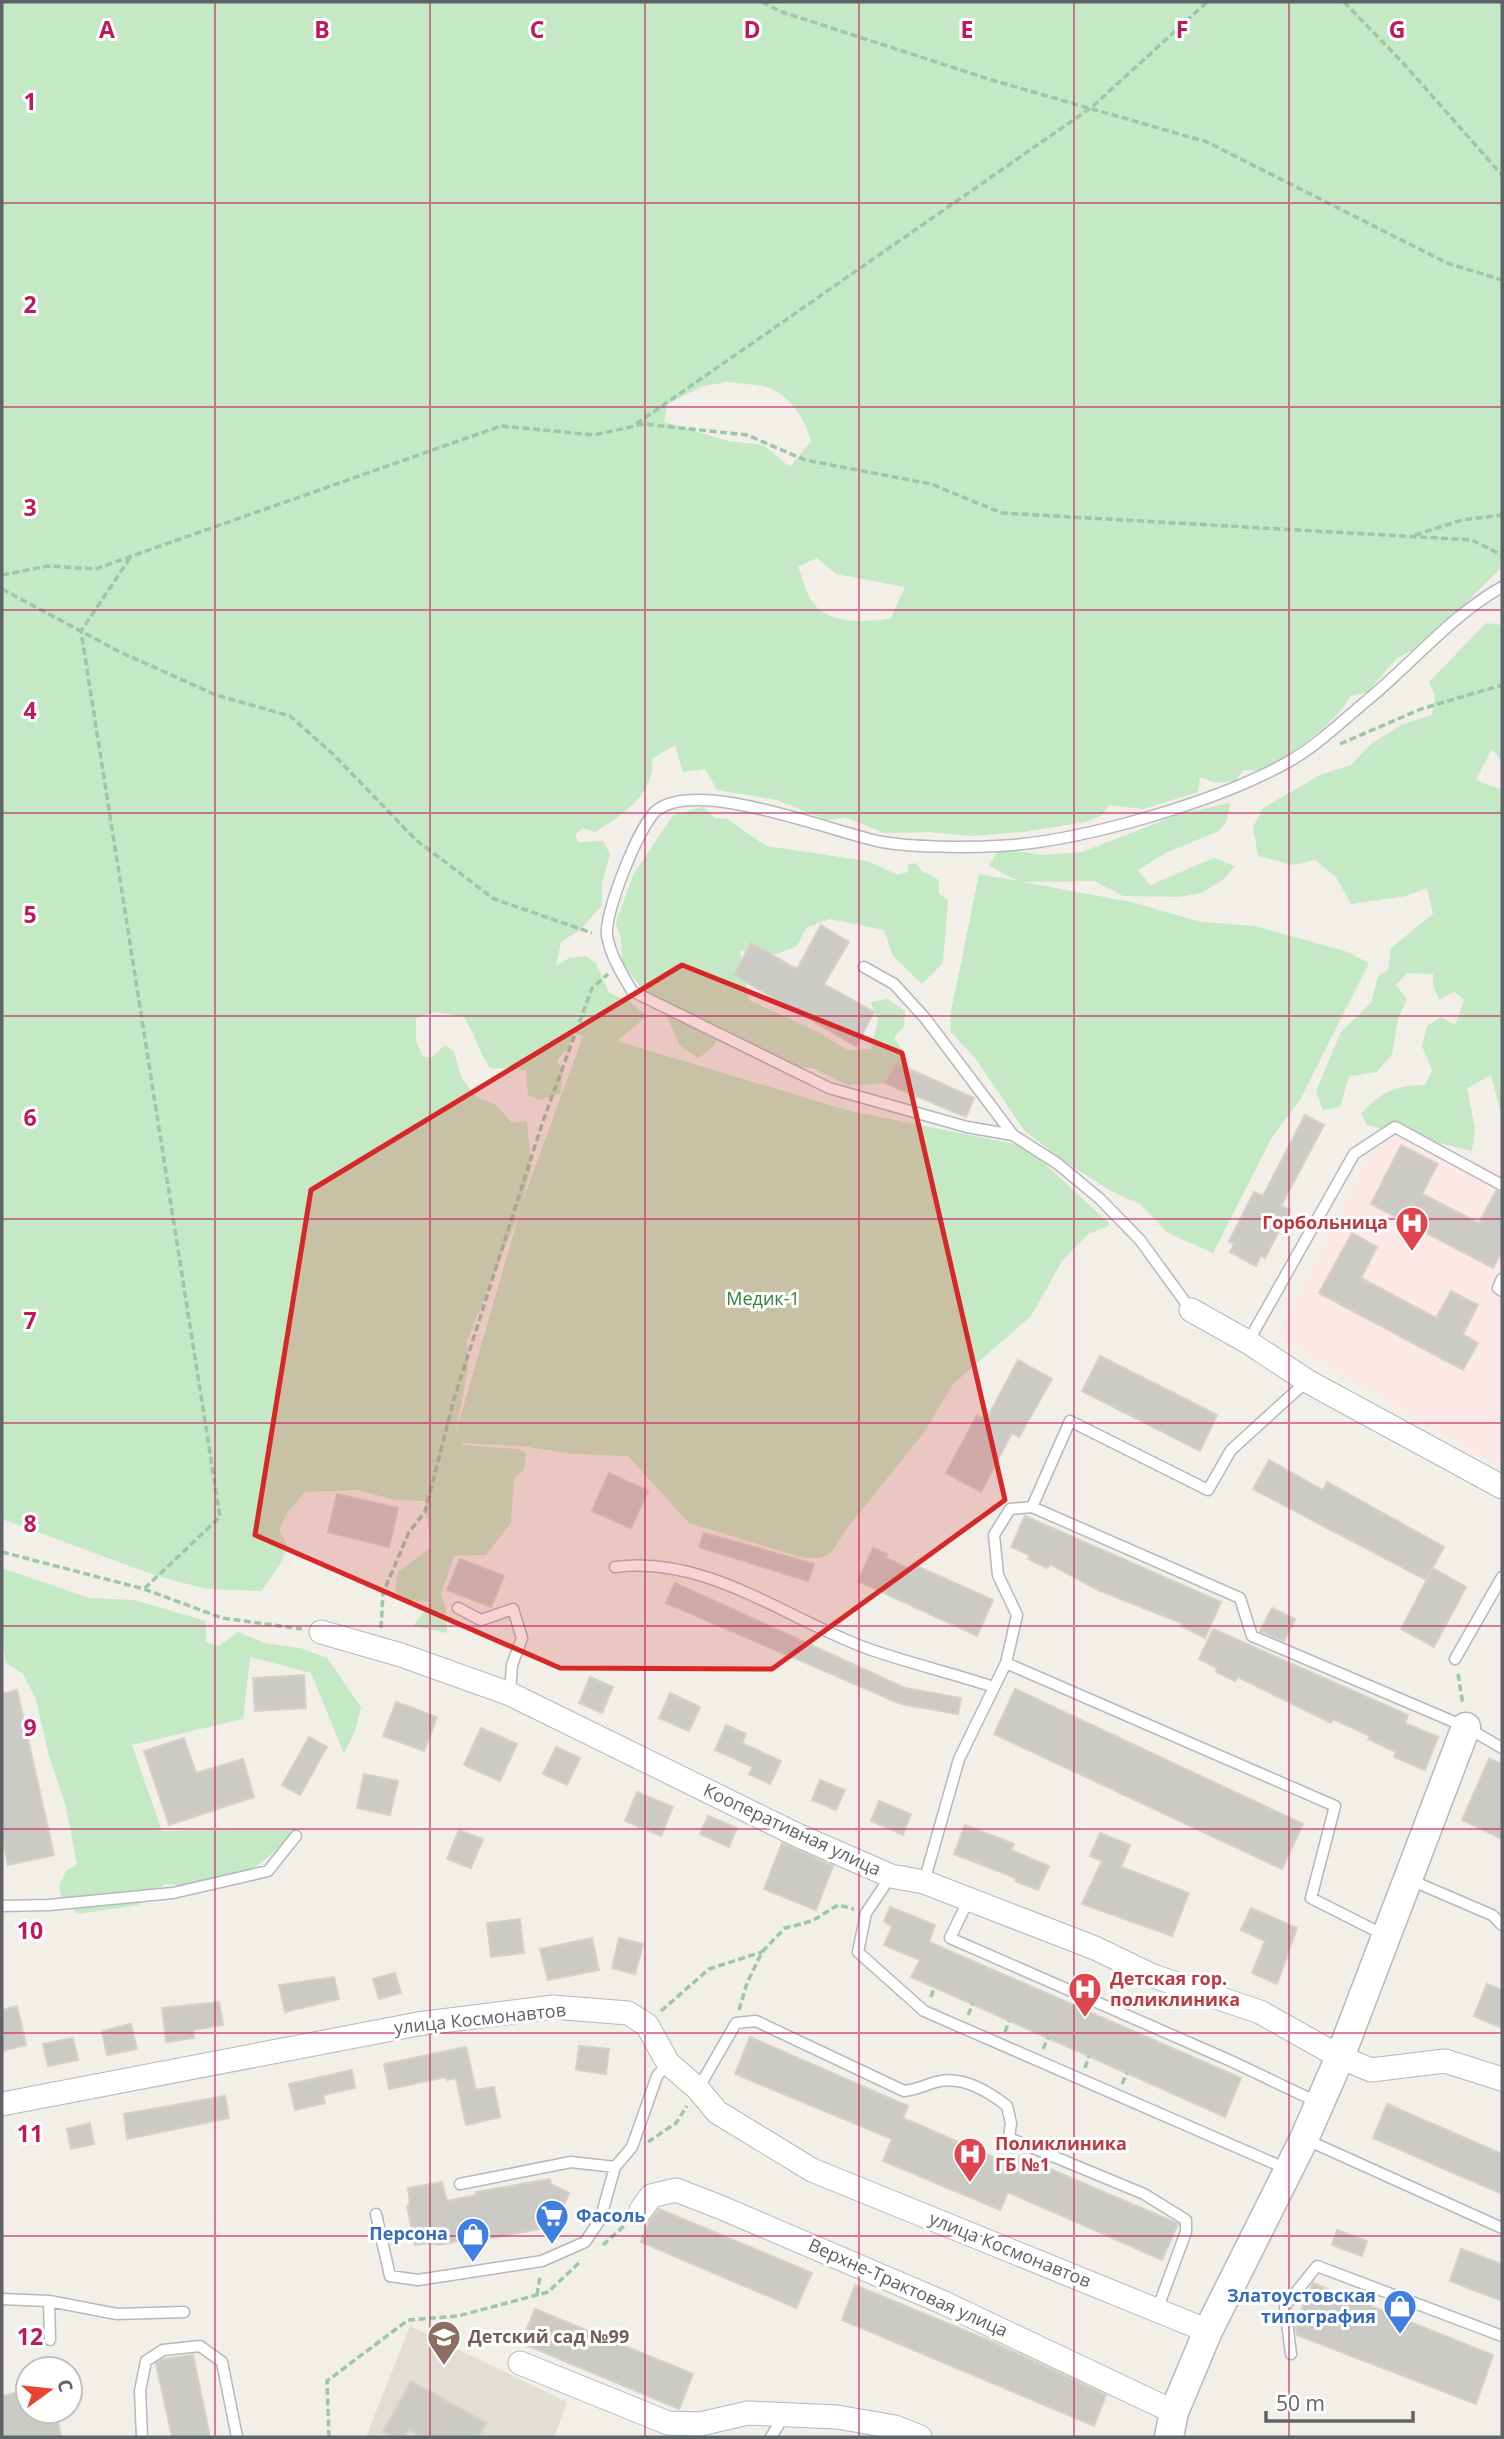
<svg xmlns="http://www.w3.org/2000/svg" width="1504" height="2439" font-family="'Open Sans',sans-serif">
  <rect width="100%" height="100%" fill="#f1efe8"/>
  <!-- education -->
  <path fill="#e1ded6" d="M410,2326L567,2402L554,2437H366Z"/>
  <!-- medical -->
  <path fill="#fce8e6" d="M1383,1132L1502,1171V1468L1279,1336Z"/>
  <!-- green -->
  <path fill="#c5e8c5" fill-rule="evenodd" d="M2,2H1502V567L1425,643L1396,659L1368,692L1350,696C1341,719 1284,761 1261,769C1256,771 1250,770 1244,770L1235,781L1216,783L1200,777L1198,792L1143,809L1109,805L1102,815L1086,822L1023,832L970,836L930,832L884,833L845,817L827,820L777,800L717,790L705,769L683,772L675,745L652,759C655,795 622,815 595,832L583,828L575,835L578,842L603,841L610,854L602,883V905L580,930L561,942L556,966L569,958L586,956L596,963L609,993L628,1000L647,1016L617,1041L850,1111L1019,1145L1046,1165L1111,1225L1088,1234L1062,1261L1031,1316L953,1384L923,1434L848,1527L831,1553L820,1558H803L689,1523L628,1456L572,1454L522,1446L462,1443L463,1445L518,1449L526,1453L524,1469L514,1478L511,1523L486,1555L454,1556L441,1594L446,1609L447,1633L413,1626L431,1602L407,1600L395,1591L398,1572L431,1547L425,1501L395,1500L358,1490L305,1492L287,1513L279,1530L288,1546L279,1566L261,1591L207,1589L157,1576L2,1519ZM727,382C740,384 755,384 767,387C789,394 806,420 811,441L790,467L763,445L728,441L664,422L667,404L703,386ZM817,558L836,574L905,587L891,618C865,623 825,625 810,598C805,589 802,577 798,567ZM435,1012L464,1017C475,1034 479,1052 490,1068L526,1070L528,1095L539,1100L560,1094L563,1072L557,1060L569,1047L573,1033L583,1036L522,1203L531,1167L527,1121L512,1123L496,1105L476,1097L461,1077L454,1052L445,1045L432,1057H423L416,1041V1018ZM521,1208L456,1432V1431L468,1369L467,1341Z
    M1486,623L1502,625V762L1492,749L1476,780L1502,790V1118L1491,1075L1467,1088L1475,1128L1472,1151L1367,1125L1361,1114C1380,1092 1396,1085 1425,1085L1432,1070L1422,1046L1427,1026L1441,1017L1455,1025L1464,1000L1455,992L1439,999L1433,985V974L1407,973L1396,985L1407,999L1398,1019L1392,1054L1377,1072L1349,1076L1340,1107L1323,1110L1316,1091L1341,1032L1371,1003L1378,976L1388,970L1391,948L1433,914L1427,888L1406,896L1351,904L1336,877L1315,860L1293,865L1258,856L1253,827L1263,808L1320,775L1351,765L1371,744L1403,724L1432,715L1435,695L1429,682Z
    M1230,803L1227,821L1219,831L1165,853L1138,870L1150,885L1214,858L1235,866L1223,880L1201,893L1179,897L1123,896L1094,881L1023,882L1131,902L1201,922L1255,926L1345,951L1369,963L1301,1098L1271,1139L1213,1253L1168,1233L1140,1204L1113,1192L1062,1160L1024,1130L975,1058L951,1032L950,1017L979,874L1018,881L989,866L999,848L1041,855L1082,852L1180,814Z
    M703,807L715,818L727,819L766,846L867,861L898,875L908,872V865L916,863L922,871L939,880V894L948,900L943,963L922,984L893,956L884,930L829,919L806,928L797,946L777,954L740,951L749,1000L820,1033L847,1050L871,1049L878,1021L871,1002L887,999L905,1011L904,1027L894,1037L902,1050V1064L882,1084L847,1085L813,1068L780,1065L719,1033L714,1046L699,1058L680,1046L663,1007L641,988L622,962L621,939L616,923L633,875L673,815Z
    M2,1568L89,1598L134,1600L206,1621V1642L219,1646L238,1632L264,1643L300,1648L327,1658L361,1707L355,1731L344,1754L311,1673L250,1657L243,1719L132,1745L162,1831L298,1829C257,1872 227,1891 165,1884L138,1905L78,1914L62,1899L59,1886L66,1871L77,1864L66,1807L48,1753L36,1699L23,1674L6,1663L2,1638Z"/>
  <!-- building -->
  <path fill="#cccac5" stroke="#d6d1c6" stroke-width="2" d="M821,925L849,942L824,984L874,1012L856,1046L734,975L751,943L797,969Z
    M896,1063L974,1098L966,1117L885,1083Z
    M1305,1115L1324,1125L1281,1206L1290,1210L1265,1258L1261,1255L1256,1266L1230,1252L1234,1244L1229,1241L1254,1192L1263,1196Z
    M1401,1145L1438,1164L1422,1194L1479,1223L1496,1191L1502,1193V1251L1493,1268L1371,1204Z
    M1352,1233L1377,1247L1361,1278L1436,1318L1451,1291L1478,1305L1463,1334L1478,1343L1463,1370L1319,1293Z
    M1100,1356L1217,1415L1200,1451L1082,1391Z
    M1018,1360L1052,1379L1019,1437L1012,1433L981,1492L946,1473L977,1415L986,1420Z
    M1269,1460L1323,1490L1327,1482L1444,1547L1426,1580L1253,1489Z
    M609,1473L648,1491L631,1528L592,1511Z
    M337,1494L398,1508L389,1547L328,1532Z
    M1025,1516L1221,1602L1205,1638L1181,1626L1182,1623L1100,1591L1050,1564L1047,1568L1028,1559L1029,1555L1011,1547Z
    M704,1533L814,1564L808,1581L699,1547Z
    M873,1548L887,1554L886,1558L914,1571L917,1566L993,1600L977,1636L858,1581Z
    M460,1559L504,1576L491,1607L447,1590Z
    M1433,1568L1466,1587L1434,1647L1401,1629Z
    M675,1583L905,1688L961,1698L958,1714L901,1704L666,1603Z
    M1272,1608L1295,1619L1284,1641L1260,1631Z
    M1213,1629L1408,1715L1405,1723L1438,1737L1425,1770L1394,1757L1396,1752L1368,1739L1370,1736L1333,1719L1331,1723L1238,1677L1235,1681L1216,1672L1217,1668L1199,1659Z
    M304,1675L306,1708L255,1711L253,1678Z
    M590,1677L613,1687L602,1713L579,1703Z
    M1015,1689L1303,1824L1282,1869L994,1734Z
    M17,1690L54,1855L8,1865L2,1835V1694Z
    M670,1693L700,1707L689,1731L659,1718Z
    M396,1702L437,1717L424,1751L383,1736Z
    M726,1725L746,1734L742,1743L781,1761L770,1784L749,1774L753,1767L715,1750Z
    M481,1728L517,1744L500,1781L464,1765Z
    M309,1737L327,1747L300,1795L282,1785Z
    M184,1738L196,1773L243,1759L254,1797L169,1825L144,1751Z
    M556,1747L580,1758L567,1785L543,1774Z
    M1489,1759L1502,1764V1839L1462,1820Z
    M364,1774L398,1781L390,1815L357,1808Z
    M820,1780L845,1790L836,1810L812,1800Z
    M637,1792L673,1807L661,1836L625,1821Z
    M879,1801L911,1814L903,1835L871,1821Z
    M708,1816L737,1828L729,1847L700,1834Z
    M965,1825L1014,1844L1011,1850L1049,1866L1038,1890L1015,1881L1016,1878L954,1854Z
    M459,1830L483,1839L471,1868L447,1859Z
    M1100,1833L1130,1845L1121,1867L1189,1893L1172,1936L1082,1904L1102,1861L1090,1856Z
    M782,1843L833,1866L816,1910L764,1889Z
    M890,1907L935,1925L929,1942L1241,2078L1225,2117L911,1977L920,1960L884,1945L892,1927L884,1921Z
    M1251,1908L1297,1928L1277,1984L1252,1973L1265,1941L1241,1930Z
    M520,1919L524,1953L491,1957L487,1923Z
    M592,1938L599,1970L548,1980L540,1949Z
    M619,1938L643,1944L635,1974L612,1968Z
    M395,1973L401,1993L379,1999L373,1979Z
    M334,1977L339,1999L285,2012L279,1985Z
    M1487,1984L1502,1990V2028L1474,2016Z
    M219,2002L223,2025L193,2030L194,2038L166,2042L162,2008Z
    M17,2006L26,2045L2,2051V2010Z
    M131,2024L137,2049L107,2055L102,2031Z
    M750,2037L908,2106L903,2118L1016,2167L1020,2156L1174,2222L1178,2224L1162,2260L1008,2192L1000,2210L883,2161L892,2139L735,2074Z
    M73,2038L78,2060L48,2066L43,2044Z
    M579,2046L609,2049L606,2074L576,2070Z
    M466,2047L476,2090L494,2087L500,2117L466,2125L456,2078L447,2080L446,2077L389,2089L384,2064Z
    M352,2070L355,2088L323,2095L325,2103L295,2110L289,2084Z
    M225,2096L229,2118L127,2139L124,2114Z
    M1387,2104L1502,2154V2194L1373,2138Z
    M90,2123L94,2144L71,2149L67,2129Z
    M550,2179L551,2184L569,2193L555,2226L472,2242L470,2239L439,2245L430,2243L415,2245L407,2206L410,2204L408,2188L442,2182L447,2201L476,2195V2192Z
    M659,2209L812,2273L796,2308L641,2242L649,2221Z
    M1337,2230L1367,2241L1362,2256L1332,2245Z
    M1461,2249L1502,2264V2301L1450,2281Z
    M1313,2283L1493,2355L1476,2404L1297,2335L1295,2324Z
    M855,2285L995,2343L1106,2395L1094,2426L842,2320Z
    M535,2309L693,2374L679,2409L521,2343Z
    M193,2355L210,2437H172L156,2364L163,2359Z
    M411,2381L486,2423L478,2437H421L409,2430L405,2437H393L383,2432Z
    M20,2392L23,2410L56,2411L61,2437H2V2396Z"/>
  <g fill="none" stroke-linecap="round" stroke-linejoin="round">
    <defs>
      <path id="service" d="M864,967L894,984L925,1018L1013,1135L1058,1164L1100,1199L1140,1240L1191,1310
        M1013,1135L967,1127L829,1088L632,991C622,974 610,955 607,935C604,913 640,823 657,810C700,778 832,832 882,842C911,847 965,848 996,846C1077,843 1217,802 1288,762C1315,747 1340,723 1364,703C1411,665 1450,616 1502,587
        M1502,1279L1498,1288L1502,1291
        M1248,1342L1354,1154L1395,1127L1502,1185
        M1032,1507L1070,1421L1208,1490L1231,1450L1307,1381
        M615,1567C706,1555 785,1618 866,1648C908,1663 952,1673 994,1687
        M458,1608L481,1620L513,1609L522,1638L512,1665L510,1694
        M1455,1659L1502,1577
        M1006,1663L1335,1806L1311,1898L1384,1935
        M891,1876L866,1913L858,1952L924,2011L1287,2169
        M1408,1879L1492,1915L1502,1925
        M924,1882L959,1759L1006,1663L1017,1615L998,1575L994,1535L1010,1509L1032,1507L1240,1598L1252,1636L1466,1727L1502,1748
        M969,1899L950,1938L1231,2061L1317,2102
        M2,1906L49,1905L173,1893L268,1871L296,1836
        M698,2089L736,2023L756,2021L904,2091C916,2090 925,2085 936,2082C961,2075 988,2091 1007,2106L1011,2123L1009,2138L1144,2194L1186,2220V2232L1157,2310
        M1307,2140L1502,2228
        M460,2184L571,2162L615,2167
        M376,2214L390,2276L418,2280L542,2261L585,2242L600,2220L615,2167L632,2147L657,2076L668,2063
        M2,2299L49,2301
        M50,2340L49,2301L117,2314L184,2312
        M1291,2354L1285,2306L1317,2266L1502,2336
        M142,2437L140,2391L146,2361L163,2350L200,2346L222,2362L237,2437
        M771,2437L784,2416"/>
      <path id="minor" d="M1191,1310L1248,1342L1307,1381L1502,1487
        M321,1632L401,1655L510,1694L797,1835L891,1876L924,1882L1095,1948L1153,1976L1260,2012L1340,2057L1371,2070L1445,2061L1502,2079
        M2,2104L418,2024L553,2007L628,2013L647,2025L668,2063L698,2089L717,2112L812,2170L1208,2331
        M641,2210L651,2196L676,2190L720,2207L942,2302L1174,2412
        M520,2363L668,2423L700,2424L748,2413L837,2417L895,2427L920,2437"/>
      <path id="tertiary" d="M1169,2437L1174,2412L1208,2331L1304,2139L1340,2057L1466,1727"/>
    </defs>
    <!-- service casing -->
    <use href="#service" stroke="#b5b8bc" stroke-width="13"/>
    <!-- minor casing -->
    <use href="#minor" stroke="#b5b8bc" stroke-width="25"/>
    <!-- tertiary casing -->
    <use href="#tertiary" stroke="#b5b8bc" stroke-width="31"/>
    <!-- path -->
    <path stroke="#9cc7a9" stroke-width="3.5" stroke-dasharray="7 3.5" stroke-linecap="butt" d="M762,2L782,12L995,81L1207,142L1447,263L1502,280
      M1344,2L1403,63L1502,175
      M636,424L1092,107L1207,2
      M1415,535L1462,520L1502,515
      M130,558L81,631L220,1517L144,1589
      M2,575L48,566L95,569L501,426L594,435L644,424L747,435L805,460L931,484L1002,513L1472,540L1502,555
      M2,589L118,651L216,695L290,716L333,754L416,840L494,899L592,933
      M1340,744L1421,709L1502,685
      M2,1552L144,1589L222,1618L302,1629
      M381,1628L383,1593L409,1532L425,1512L454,1399L543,1121L592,988L608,974
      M1458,1674L1463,1705
      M931,1997L934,1988
      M739,2010L747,1983L762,1952L785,1928L812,1921L838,1905L854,1909
      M661,2011L709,1969L762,1952
      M968,2015L973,2004
      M1005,2032L1009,2021
      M1043,2049L1048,2038
      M1085,2068L1089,2056
      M1122,2084L1127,2073
      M648,2142L676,2123L687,2106
      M603,2245L626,2224
      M537,2295L540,2276
      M329,2437L327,2381L408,2320L458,2316L548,2292L580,2262"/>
    <!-- service -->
    <use href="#service" stroke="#fff" stroke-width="10"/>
    <!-- minor -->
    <use href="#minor" stroke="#fff" stroke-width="23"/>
    <!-- tertiary -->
    <use href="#tertiary" stroke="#fff" stroke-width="28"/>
  </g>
  <!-- marked area -->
  <path fill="#d62828" fill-opacity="0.2" stroke="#d62828" stroke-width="5" stroke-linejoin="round" d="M682,965L902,1053L1005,1500L772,1669L560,1668L255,1535L311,1190Z"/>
  <!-- grid -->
  <path fill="none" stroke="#c2185b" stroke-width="2" stroke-opacity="0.55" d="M215,2V2437M430,2V2437M645,2V2437M859,2V2437M1074,2V2437M1289,2V2437M2,203H1502M2,407H1502M2,610H1502M2,813H1502M2,1016H1502M2,1219H1502M2,1423H1502M2,1626H1502M2,1829H1502M2,2033H1502M2,2236H1502"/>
  <!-- icons -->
  <defs>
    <symbol id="hospital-pin" viewBox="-11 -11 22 30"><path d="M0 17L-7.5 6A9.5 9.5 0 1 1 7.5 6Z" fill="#e0444e" stroke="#fff"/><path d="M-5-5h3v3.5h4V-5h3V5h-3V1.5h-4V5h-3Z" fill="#fff"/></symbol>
    <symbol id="supermarket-pin" viewBox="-11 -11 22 30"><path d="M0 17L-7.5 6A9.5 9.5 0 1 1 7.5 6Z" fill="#3f7fe0" stroke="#fff"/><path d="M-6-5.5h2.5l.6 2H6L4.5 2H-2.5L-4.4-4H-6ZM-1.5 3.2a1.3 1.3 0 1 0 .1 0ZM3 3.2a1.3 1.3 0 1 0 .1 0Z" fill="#fff"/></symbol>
    <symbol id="shop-pin" viewBox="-11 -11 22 30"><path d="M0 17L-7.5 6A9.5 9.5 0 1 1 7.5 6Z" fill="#3f7fe0" stroke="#fff"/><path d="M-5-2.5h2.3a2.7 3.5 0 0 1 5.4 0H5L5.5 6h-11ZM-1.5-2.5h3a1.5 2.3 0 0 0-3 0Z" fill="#fff"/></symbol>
    <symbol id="school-pin" viewBox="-11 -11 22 30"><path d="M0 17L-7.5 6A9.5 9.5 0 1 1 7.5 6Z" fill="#8d6e63" stroke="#fff"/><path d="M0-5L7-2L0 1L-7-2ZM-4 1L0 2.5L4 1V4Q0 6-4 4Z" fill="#fff"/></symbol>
  </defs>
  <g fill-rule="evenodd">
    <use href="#hospital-pin" x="1393" y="1204" width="38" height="52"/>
    <use href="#hospital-pin" x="1066" y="1970" width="38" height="52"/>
    <use href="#hospital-pin" x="951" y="2135" width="38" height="52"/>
    <use href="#supermarket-pin" x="533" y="2197" width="38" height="52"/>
    <use href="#shop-pin" x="454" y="2215" width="38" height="52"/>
    <use href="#shop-pin" x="1381" y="2287" width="38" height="52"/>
    <use href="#school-pin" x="425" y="2318" width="38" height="52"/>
  </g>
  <g text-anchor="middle" stroke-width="6" stroke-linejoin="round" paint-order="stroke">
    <!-- health labels -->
    <g font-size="18" font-weight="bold" fill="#be3a42" stroke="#fff" text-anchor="start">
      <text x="1388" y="1229" text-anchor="end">Горбольница</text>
      <text x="1110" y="1985">Детская гор.<tspan x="1110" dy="21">поликлиника</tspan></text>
      <text x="995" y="2150">Поликлиника<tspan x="995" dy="21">ГБ №1</tspan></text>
    </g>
    <!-- park labels -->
    <g font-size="18" fill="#348238" stroke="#fff">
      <text x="763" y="1305">Медик-1</text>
    </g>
    <!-- street labels -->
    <g font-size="18" fill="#5f6368" stroke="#fff">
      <text transform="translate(792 1830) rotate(25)" y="6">Кооперативная улица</text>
      <text transform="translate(480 2019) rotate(-6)" y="6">улица Космонавтов</text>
      <text transform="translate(1010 2250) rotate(22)" y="6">улица Космонавтов</text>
      <text transform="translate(908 2288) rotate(24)" y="6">Верхне-Трактовая улица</text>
    </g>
    <!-- shop labels -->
    <g font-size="18" font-weight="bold" fill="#366cbe" stroke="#fff" text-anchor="end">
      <text x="576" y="2222" text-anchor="start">Фасоль</text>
      <text x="448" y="2240">Персона</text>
      <text x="1376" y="2302">Златоустовская<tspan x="1376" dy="21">типография</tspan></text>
    </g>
    <!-- education labels -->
    <g font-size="18" font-weight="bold" fill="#785e54" stroke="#fff" text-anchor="start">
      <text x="468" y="2343">Детский сад №99</text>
    </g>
  </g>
  <g font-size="23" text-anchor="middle" font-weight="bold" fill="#c2185b" stroke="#fff" stroke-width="6" stroke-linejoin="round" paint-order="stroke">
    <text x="107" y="38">A</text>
    <text x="322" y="38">B</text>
    <text x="537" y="38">C</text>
    <text x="752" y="38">D</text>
    <text x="967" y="38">E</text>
    <text x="1182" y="38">F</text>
    <text x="1397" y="38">G</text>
    <text x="30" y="110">1</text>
    <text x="30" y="313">2</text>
    <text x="30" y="516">3</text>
    <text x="30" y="719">4</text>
    <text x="30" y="923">5</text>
    <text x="30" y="1126">6</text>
    <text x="30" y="1329">7</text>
    <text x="30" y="1532">8</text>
    <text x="30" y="1736">9</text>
    <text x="30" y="1939">10</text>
    <text x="30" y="2142">11</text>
    <text x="30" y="2345">12</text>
  </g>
  <!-- border -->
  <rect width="1504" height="2439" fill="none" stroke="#5f6368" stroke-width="7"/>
  <!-- north arrow -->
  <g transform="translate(49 2390) rotate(75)"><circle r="33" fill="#ffffff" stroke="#bfc1c3" stroke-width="2"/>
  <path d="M0-5L12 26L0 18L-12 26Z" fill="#ea4335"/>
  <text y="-10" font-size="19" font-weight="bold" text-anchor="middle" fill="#5f6368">С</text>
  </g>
  <!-- scale -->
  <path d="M1266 2411v10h147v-10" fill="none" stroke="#5f6368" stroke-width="3.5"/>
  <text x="1276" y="2411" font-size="21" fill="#5f6368" stroke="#ffffff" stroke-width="5" paint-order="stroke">50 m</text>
</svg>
